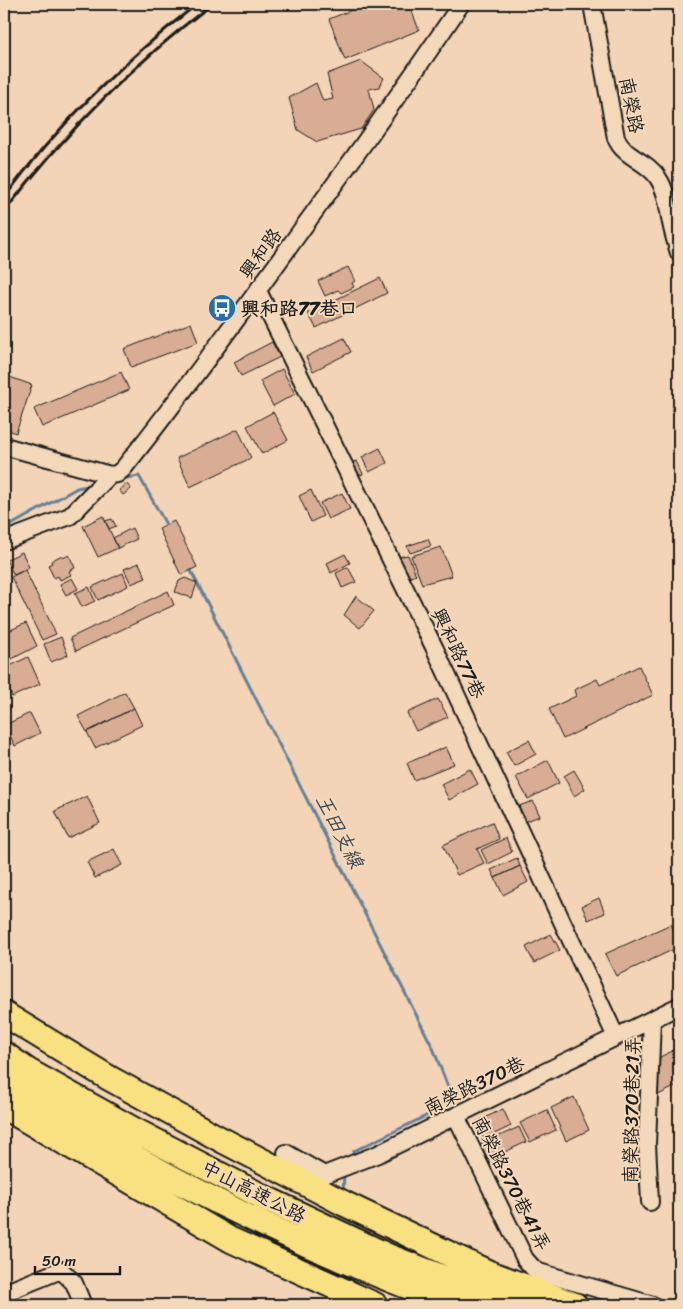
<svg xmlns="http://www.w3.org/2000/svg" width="683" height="1309" font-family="Sriracha,'LXGW WenKai TC',sans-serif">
  <rect width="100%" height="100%" fill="#f4d4b6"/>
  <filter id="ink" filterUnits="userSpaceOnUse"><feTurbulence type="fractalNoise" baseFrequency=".02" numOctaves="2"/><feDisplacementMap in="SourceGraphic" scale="10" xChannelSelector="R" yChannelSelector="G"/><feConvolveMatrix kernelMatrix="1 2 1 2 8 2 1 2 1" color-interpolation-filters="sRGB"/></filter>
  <g filter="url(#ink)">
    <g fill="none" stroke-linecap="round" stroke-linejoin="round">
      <!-- stream -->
      <path stroke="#64819b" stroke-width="3" d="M120,479L139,476L168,528
        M4,529L77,488L92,485
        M189,567L433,1048L451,1095L430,1114L354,1151L351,1159
        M343,1192L344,1174"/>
    </g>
    <!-- building -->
    <path fill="#d9ad94" stroke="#1c1c1c" d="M367,4H409L419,30L345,60L329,19Z
      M361,61L384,78L379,87L369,89L374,110L361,129L317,142L298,130L289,98L316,83L323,101L333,99L327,74Z
      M348,267L355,281L352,283L354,287L341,293L338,290L325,296L318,281Z
      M380,278L387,293L316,328L308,313Z
      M191,323L198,342L131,367L124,349Z
      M344,338L351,352L313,371L306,357Z
      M272,342L280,357L241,376L234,362Z
      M282,369L295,394L273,406L260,381Z
      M121,372L129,390L42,427L34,409Z
      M4,375L32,385L16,433L4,428Z
      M273,412L288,440L262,454L247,426Z
      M238,429L251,458L190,487L177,458Z
      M380,448L387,463L369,472L362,457Z
      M357,461L363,474L355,477L348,463Z
      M127,484L131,489L123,495L119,490Z
      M311,490L323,516L311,522L299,496Z
      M342,493L350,509L328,519L320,503Z
      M103,516L118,548L98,557L83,526Z
      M112,519L116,526L109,529L105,521Z
      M174,521L197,567L181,575L159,529Z
      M132,528L137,539L118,548L113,538Z
      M428,539L431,546L410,553L407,546Z
      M441,547L452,576L422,584L411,556Z
      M22,552L29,567L14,575L6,560Z
      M345,554L350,563L331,573L327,563Z
      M62,555L63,558L69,555L75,568L69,571L71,575L60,580L58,576L54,578L48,565L52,563L51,561Z
      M408,555L416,575L407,578L398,557Z
      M139,563L146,578L131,584L124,569Z
      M348,567L356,582L342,588L336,573Z
      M25,570L56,634L42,640L11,577Z
      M123,573L128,586L98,600L92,587Z
      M72,578L78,589L66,595L60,584Z
      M185,578L197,583L192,598L175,592L179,581Z
      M89,587L95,601L82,607L75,593Z
      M168,591L174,605L76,651L70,638Z
      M356,596L374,611L360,628L344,615Z
      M26,623L37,646L4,663V633Z
      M61,637L68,655L51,662L44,644Z
      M28,657L40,684L12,697L4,679V669Z
      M639,666L653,695L563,739L549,709L576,696L574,690L597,679L600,685Z
      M125,692L134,708L87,732L78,716Z
      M438,699L448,717L416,731L407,713Z
      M134,708L142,725L95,748L87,732Z
      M30,713L40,733L15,746L5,725Z
      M529,740L536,754L514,766L506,752Z
      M446,747L454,764L414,780L407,763Z
      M548,760L559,783L528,799L516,777Z
      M470,769L478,784L449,800L441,784Z
      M574,770L585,789L574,796L564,776Z
      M87,796L100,823L68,838L55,811Z
      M533,801L540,816L526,821L519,806Z
      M492,822L499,839L477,849L484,863L457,875L443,845Z
      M506,838L512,852L488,864L481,850Z
      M114,849L122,865L95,878L87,862Z
      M517,858L520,866L495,878L491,870Z
      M520,866L528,882L503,895L495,878Z
      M599,898L605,913L588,920L582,906Z
      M671,924L679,942V947L616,976L605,954Z
      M551,934L560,950L534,963L526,947Z
      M679,1048V1085L654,1097L660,1057Z
      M574,1097L589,1130L566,1141L551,1108Z
      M503,1109L511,1126L484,1139L476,1122Z
      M547,1110L556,1130L530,1142L520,1123Z
      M519,1127L526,1142L488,1160L480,1145Z"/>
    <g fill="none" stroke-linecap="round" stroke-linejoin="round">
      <defs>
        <path id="minor" d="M592,4L616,138C624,158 648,161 658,178C667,191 668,208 671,223C673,233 676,243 679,253
          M258,291L435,649L616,1037
          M4,446L110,475L117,474L123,469C185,391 244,310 302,229C356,155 410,80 461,4
          M4,541L70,516L110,475
          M456,1116L525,1259L533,1268L539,1272L653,1305
          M286,1153L324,1175L378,1154L679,1006
          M650,1202L647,1144L652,1020
          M4,1293L61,1270L74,1283L83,1305"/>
        <path id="highway" d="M4,1014L109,1078L220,1139L345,1204L489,1273L575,1305
          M4,1054L28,1071L136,1131L265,1198L390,1257L514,1305
          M4,1081C33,1101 64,1117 95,1135C210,1202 332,1260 457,1305
          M4,1107L231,1240L375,1305"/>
      </defs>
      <!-- minor casing -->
      <use href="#minor" stroke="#1c1c1c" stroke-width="20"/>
      <!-- highway casing -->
      <use href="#highway" stroke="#1c1c1c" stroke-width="28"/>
      <!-- minor -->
      <use href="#minor" stroke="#f3d8ba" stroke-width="16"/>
      <!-- highway -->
      <use href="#highway" stroke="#f9e181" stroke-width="24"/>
      <!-- rail -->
      <path stroke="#1c1c1c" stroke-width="3" d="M4,198C58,124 125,60 197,4
        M4,212C65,133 133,64 212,4"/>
    </g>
  </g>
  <!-- icons -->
  <defs>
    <symbol id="bus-disc" viewBox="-11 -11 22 22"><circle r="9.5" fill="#1f6fb2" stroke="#f3d8ba"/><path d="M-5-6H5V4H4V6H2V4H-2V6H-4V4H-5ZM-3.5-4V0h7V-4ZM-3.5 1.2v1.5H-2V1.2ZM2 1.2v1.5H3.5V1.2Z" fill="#fff"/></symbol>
  </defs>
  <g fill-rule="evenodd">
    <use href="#bus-disc" x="206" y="292" width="32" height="32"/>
  </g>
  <g text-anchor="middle" stroke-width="4" stroke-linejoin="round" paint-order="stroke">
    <!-- street labels -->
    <g font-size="19" fill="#1c1c1c" stroke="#f3d8ba">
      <text transform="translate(632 105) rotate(79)" y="7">南榮路</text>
      <text transform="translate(260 253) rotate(-54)" y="7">興和路</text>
      <text transform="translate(459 653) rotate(64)" y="7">興和路77巷</text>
      <text transform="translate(474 1085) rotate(-26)" y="7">南榮路370巷</text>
      <text transform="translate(631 1110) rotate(-89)" y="7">南榮路370巷21弄</text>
      <text transform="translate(512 1183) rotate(63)" y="7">南榮路370巷41弄</text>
      <text transform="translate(254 1191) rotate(27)" y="7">中山高速公路</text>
    </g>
    <!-- poi labels -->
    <g font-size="19" font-weight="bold" fill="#1c1c1c" stroke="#f3d8ba" text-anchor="start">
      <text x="241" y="315">興和路77巷口</text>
    </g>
    <!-- water labels -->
    <g font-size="20" font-style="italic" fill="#3a4651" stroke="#f3d8ba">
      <text transform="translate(340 831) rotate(63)" y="7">王田支線</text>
    </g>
  </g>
  <!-- margin -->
  <rect width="683" height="1309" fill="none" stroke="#f3d8ba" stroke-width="20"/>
  <rect x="10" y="10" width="663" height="1289" fill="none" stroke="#1c1c1c" stroke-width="2" filter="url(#ink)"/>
  <!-- scale -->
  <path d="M35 1266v8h85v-8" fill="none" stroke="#1c1c1c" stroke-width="2.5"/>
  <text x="42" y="1266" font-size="15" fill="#1c1c1c" stroke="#f3d8ba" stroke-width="4" paint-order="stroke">50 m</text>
</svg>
